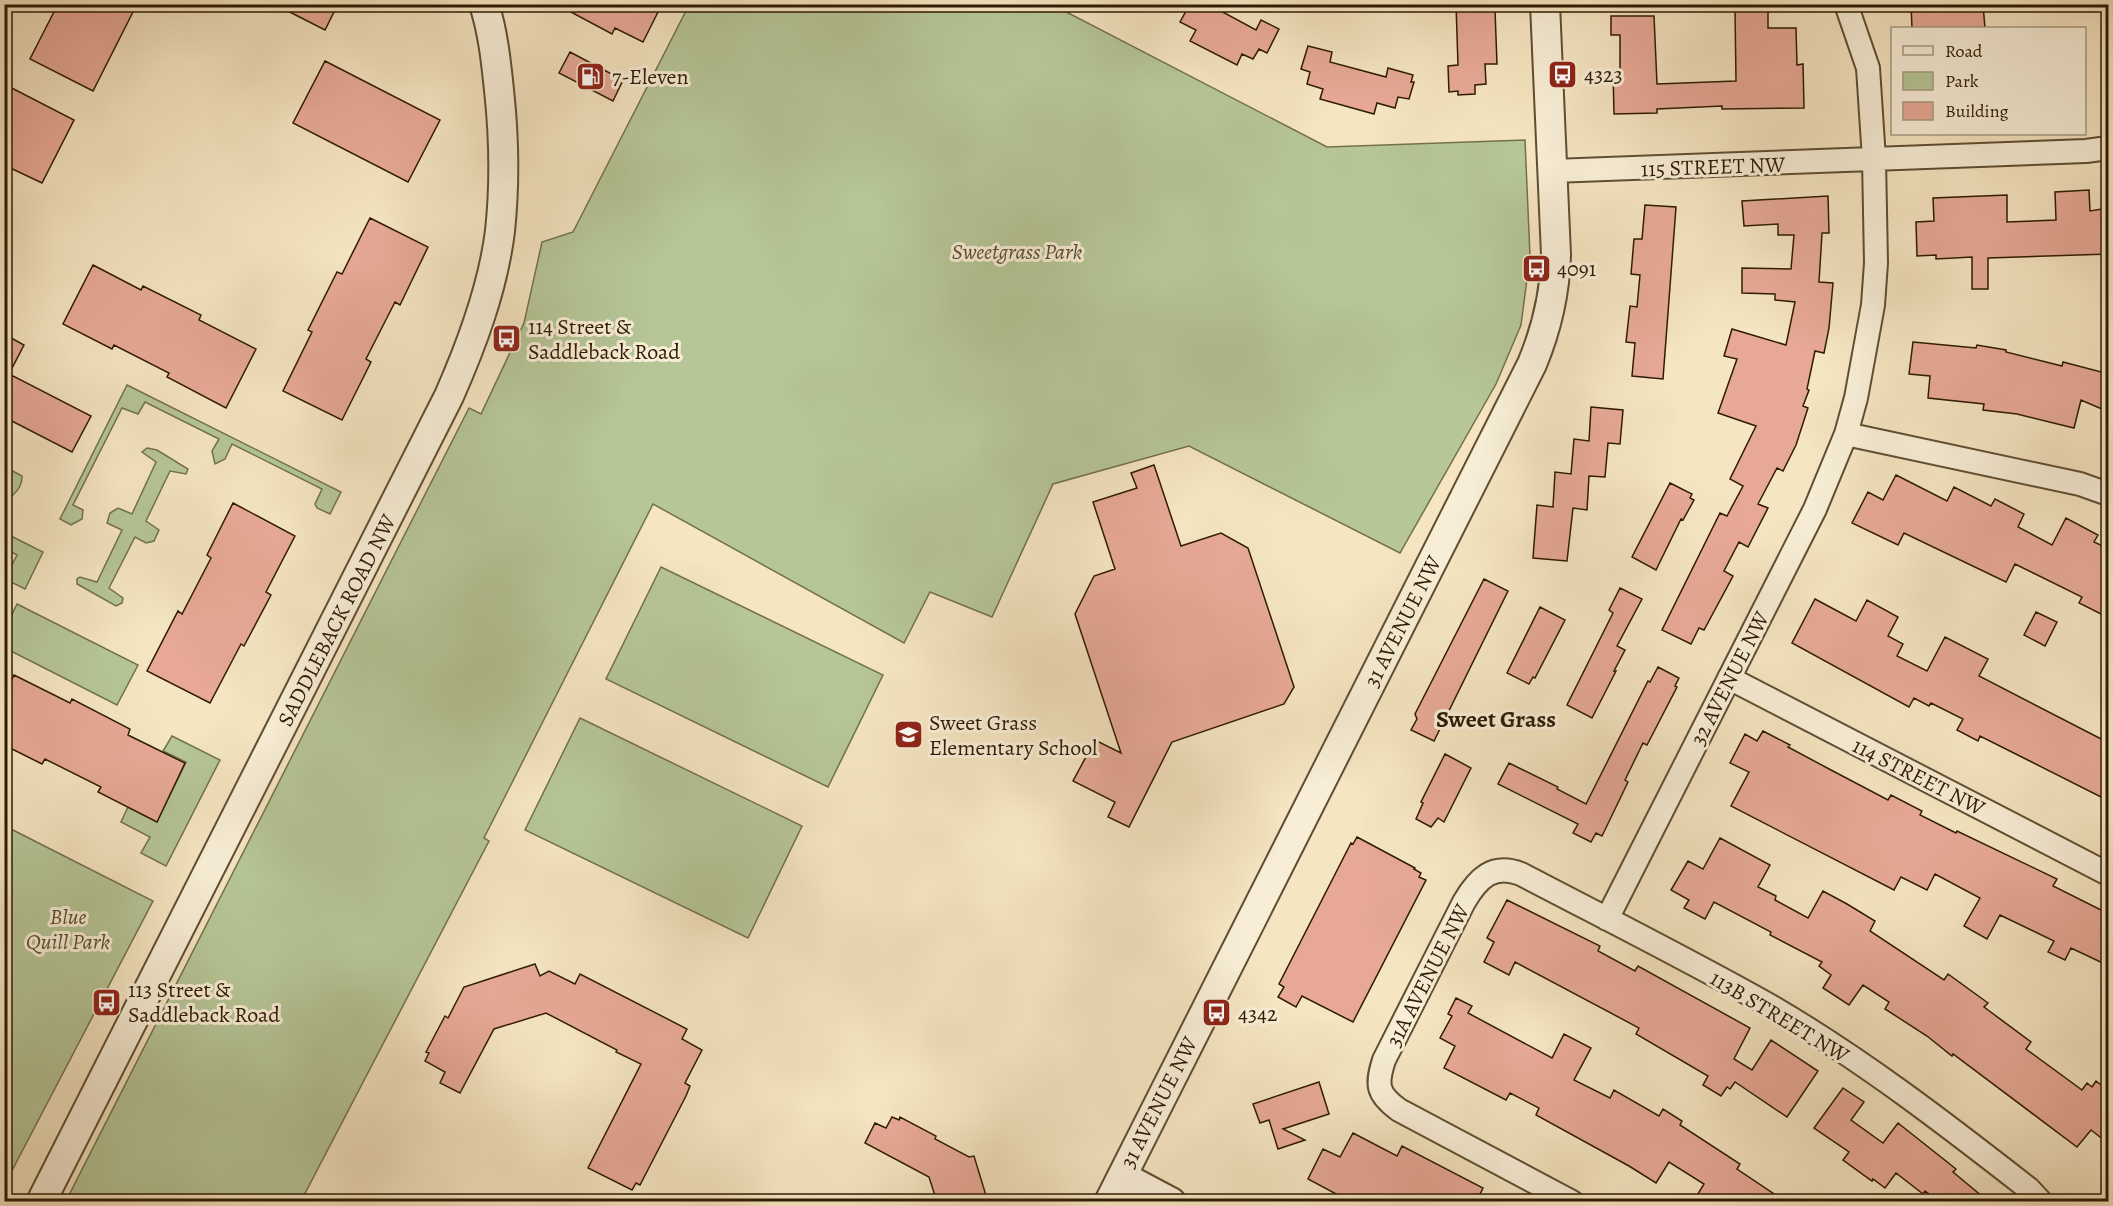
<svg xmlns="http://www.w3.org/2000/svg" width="2113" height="1206" font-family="Alegreya,serif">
  <rect width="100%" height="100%" fill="#f5e5c1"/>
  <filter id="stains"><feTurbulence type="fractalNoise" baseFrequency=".00333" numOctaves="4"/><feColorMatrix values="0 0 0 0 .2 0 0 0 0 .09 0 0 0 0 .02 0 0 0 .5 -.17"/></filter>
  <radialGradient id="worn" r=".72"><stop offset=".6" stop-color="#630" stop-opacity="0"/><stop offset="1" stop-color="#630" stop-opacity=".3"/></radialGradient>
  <!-- green -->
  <path fill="#b6c697" stroke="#72704d" stroke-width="1.5" d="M689,5H1053L1327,147L1525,140L1530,256L1521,325L1496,384L1400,553L1189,446L1053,484L992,617L930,592L904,643L653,504L484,838L489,841L301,1201H66L469,408L481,414L524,323L542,242L573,232Z
    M127,385L341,492L330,514L317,508L315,504L322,489L232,444L225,459L215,464L212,451L219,439L145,402L138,414L122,408L73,505L83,510L82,519L71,525L60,519Z
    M147,448L157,450L188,469L186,474L170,471L146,521L159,530L154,541L146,543L135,537L109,588L123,598L122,603L116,606L77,584V579L80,577L97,582L122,530L107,523L110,513L118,508L132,514L156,462L142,452Z
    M5,467L22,476C22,489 14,494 5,502L7,507L5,517V480L8,473L5,471Z
    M5,533L43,552L25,589L5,579L17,555L5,548Z
    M661,567L883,675L828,787L606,679Z
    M17,604L138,665L117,705L5,648V629Z
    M580,718L802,826L748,938L525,830Z
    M172,736L220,760L166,866L141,853L150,837L121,822L128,807L157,822L186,762L163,751Z
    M5,826L153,901L5,1184Z"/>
  <!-- building -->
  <path fill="#e7a996" stroke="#2e1b03" stroke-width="1.5" d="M58,4H137L93,91L30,59Z
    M274,4H338L325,30Z
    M556,4H662L643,42L615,28L612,34Z
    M1190,4H1208L1256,30L1261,20L1279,29L1267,53L1259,49L1253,59L1242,54L1237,65L1190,41L1196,30L1180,22Z
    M1456,4H1481V10H1495L1497,64H1485L1486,84L1475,85V94L1458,95V91L1449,92L1448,66L1458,65Z
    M1911,5L1937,4L1939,8L1983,5L1985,28H1912Z
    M1735,9H1768V28H1796L1797,65L1803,64L1804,108L1722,109V106L1657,109V113L1614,114L1613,71H1620V35H1611V16H1654L1657,84L1736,81Z
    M1308,46L1332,52L1330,62L1386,77L1388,68L1413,75L1411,82H1414L1409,99L1398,97L1395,108L1377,103L1374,114L1320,99L1323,89L1307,84L1310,72L1301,69Z
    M570,52L623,80L613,101L559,73Z
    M325,61L440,120L408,182L293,123Z
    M4,84L74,120L42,183L4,165Z
    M2089,190L2090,211L2109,208V254L1988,258V289H1972V257L1936,259V255L1917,256L1916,222L1934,221L1933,198L2007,195V222L2056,220L2055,192Z
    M1828,196L1829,233H1822L1819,282L1833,283L1829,328L1824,353L1815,351L1807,389L1809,390L1803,406L1808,408L1796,445L1783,471L1777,468L1758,504L1768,508L1748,547L1739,542L1724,571L1733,576L1704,630L1699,628L1691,644L1662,630L1720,513L1727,516L1743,486L1730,479L1756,426L1718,413L1737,359L1724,356L1732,329L1786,345L1795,302L1775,300V294L1742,293V268L1791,269L1794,235H1778V224L1744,226L1742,201Z
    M1645,205L1676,207L1663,379L1632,376L1635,343L1626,342L1630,306L1637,307L1640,275L1631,274L1634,239H1642Z
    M370,218L428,247L400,305L395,302L366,359L371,362L342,420L283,391L312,332L308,330L337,272L342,274Z
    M93,265L141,290L143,286L201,315L199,320L256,349L226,408L167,377L169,373L114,345L112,349L63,324Z
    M4,334L24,345L9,374L91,416L72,452L4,417Z
    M1913,342L1976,348L1977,345L2006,350V352L2062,366L2063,362L2109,374V412L2081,400L2074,428L2017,414L1983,410L1984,404L1928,398L1930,376L1909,374Z
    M1591,407L1623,410L1620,444L1608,443L1605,477L1589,476L1587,510L1573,508L1567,561L1533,558L1537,505L1553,507L1555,472L1571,474L1574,439L1589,441Z
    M1154,465L1181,546L1221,533L1248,548L1294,687L1284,704L1172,742L1129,827L1108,817L1115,802L1073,781L1095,740L1121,753L1075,614L1094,576L1115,569L1093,502L1137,488L1131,473Z
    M1896,475L1947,501L1954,487L1991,506L1995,499L2024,514L2018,527L2052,545L2066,518L2098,535L2094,542L2109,549V618L2079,603L2082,597L2015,564L2006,582L1904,533L1898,545L1852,523L1868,492L1883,500Z
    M1670,483L1692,494L1690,498L1694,500L1683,520L1681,519L1656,570L1632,557Z
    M233,503L295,536L266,592L271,595L244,646L241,644L210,703L147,671L178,611L182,614L211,558L207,555Z
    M1484,579L1508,591L1434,741L1411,730L1417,719L1415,714Z
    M1620,588L1642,599L1617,646L1625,650L1614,671H1616L1592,718L1567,705L1613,613L1609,610Z
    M1815,599L1856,621L1867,600L1898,617L1888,636L1903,644L1897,656L1927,671L1945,637L1988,659L1979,676L2109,743V801L1980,736L1978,741L1957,730L1963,719L1931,703L1929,706L1914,698L1909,707L1792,643Z
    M1540,607L1565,620L1535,678L1533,677L1529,684L1507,673Z
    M2036,612L2057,622L2045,646L2024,635Z
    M1658,667L1679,678L1675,686L1677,687L1647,745L1643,743L1625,780L1628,782L1602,836L1596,833L1591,842L1573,833L1578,824L1498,784L1509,763L1558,787L1557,789L1586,804L1648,681L1650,682Z
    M14,675L70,703L72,699L130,729L128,735L185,763L157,822L98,792L101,787L45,759L42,764L4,745V695Z
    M1763,731L1790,745L1788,747L1831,770L1888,800L1891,795L1922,811L1920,815L1956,833L1957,831L2057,879L2053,886L2109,914V966L2071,948L2065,960L2048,952L2054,941L2000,915L1987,939L1964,926L1980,898L1935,874L1927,890L1901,877L1894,890L1731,806L1749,772L1730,763L1745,734L1757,741Z
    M1445,754L1471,768L1444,822L1438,818L1431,827L1416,819L1423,803L1421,802Z
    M1357,837L1415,868L1414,869L1421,873L1419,877L1426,880L1353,1022L1302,996L1296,1007L1278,997L1284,987L1279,984L1351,843L1353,844Z
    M1720,838L1770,865L1758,887L1776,896L1775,900L1808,918L1823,891L1847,904L1875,921L1870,931L1944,980L1948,974L1988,1003L1984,1007L2031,1042L2026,1049L2082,1090L2087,1083L2092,1087L2096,1081L2109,1091V1144L2091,1130L2077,1147L1953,1054L1952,1056L1927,1036L1885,1009L1889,1002L1863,985L1849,1005L1823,988L1831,975L1819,966L1822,962L1770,935L1771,932L1714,902L1705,919L1684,908L1689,900L1671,890L1688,861L1703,869Z
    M1507,900L1600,946L1598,951L1635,971L1638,966L1750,1028L1734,1059L1752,1070L1771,1040L1818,1071L1787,1117L1735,1082L1730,1089L1727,1087L1721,1096L1703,1085L1708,1076L1636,1034L1639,1028L1515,962L1509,975L1484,962L1494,942L1487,938Z
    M535,964L540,976L549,971L575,984L580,974L687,1029L682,1039L702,1050L685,1083L690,1086L686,1096L640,1185L636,1183L632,1190L588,1168L641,1064L616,1052L617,1050L546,1013L494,1029L460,1093L440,1083L445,1072L425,1061L429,1053L426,1052L445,1016L448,1018L464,987Z
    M1456,998L1472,1006L1468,1013L1552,1058L1564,1034L1591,1048L1574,1080L1610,1098L1614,1090L1659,1116L1663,1109L1682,1121L1680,1125L1740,1164L1737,1169L1786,1202H1693L1704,1184L1669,1162L1656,1183L1629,1166L1536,1115L1539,1108L1510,1093L1506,1100L1444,1068L1455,1046L1440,1038L1452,1016L1448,1014Z
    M1319,1082L1329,1114L1283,1129L1305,1140L1278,1149L1269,1120L1260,1123L1253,1104Z
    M1843,1088L1864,1102L1851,1120L1883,1143L1898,1123L1956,1169L1953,1172L1989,1202H1940L1925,1191L1923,1194L1896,1173L1885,1188L1873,1179L1872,1181L1843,1160L1849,1152L1814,1128Z
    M892,1117L899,1120L900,1117L936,1136L935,1139L969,1157L974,1156L988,1202H937L929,1177L865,1143L875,1123L886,1128Z
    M1353,1133L1397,1156L1402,1146L1483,1188L1476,1202H1351L1308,1179L1323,1149L1340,1157Z"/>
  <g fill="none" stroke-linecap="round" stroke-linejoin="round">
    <defs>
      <path id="minor" d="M1553,171L2086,151L2108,148
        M1846,434L2080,484L2108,494
        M1729,678L2108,874
        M1607,919L1815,509L1846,434L1856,398L1873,305L1876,263L1874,159L1868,68L1846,4
        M1572,1202L1399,1110C1377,1094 1376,1085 1384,1060L1464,902C1478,878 1493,863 1521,874C1605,918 1691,961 1774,1008C1864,1061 1947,1125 2029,1189L2041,1202"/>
      <path id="tertiary" d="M1122,1176L1171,1202
        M41,1202L449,396C472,344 493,288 500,231C505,184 504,136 499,90C496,61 493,32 484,4
        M1109,1202L1532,364C1547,328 1555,294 1556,255L1545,4"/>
    </defs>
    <!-- minor casing -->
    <use href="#minor" stroke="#604e32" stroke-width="26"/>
    <!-- tertiary casing -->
    <use href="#tertiary" stroke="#604e32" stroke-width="32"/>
    <!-- minor -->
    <use href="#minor" stroke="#f8eed7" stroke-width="22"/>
    <!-- tertiary -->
    <use href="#tertiary" stroke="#f8eed7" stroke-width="28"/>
  </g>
  <!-- icons -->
  <defs>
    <symbol id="bus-square" viewBox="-11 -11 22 22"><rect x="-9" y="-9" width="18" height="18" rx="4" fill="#8f2418" stroke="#f8eed7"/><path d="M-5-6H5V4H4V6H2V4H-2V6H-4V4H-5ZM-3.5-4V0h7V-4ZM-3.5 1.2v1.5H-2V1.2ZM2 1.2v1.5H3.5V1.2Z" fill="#fff"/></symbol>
    <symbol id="fuel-square" viewBox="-11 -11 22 22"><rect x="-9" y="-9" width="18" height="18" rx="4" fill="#8f2418" stroke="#f8eed7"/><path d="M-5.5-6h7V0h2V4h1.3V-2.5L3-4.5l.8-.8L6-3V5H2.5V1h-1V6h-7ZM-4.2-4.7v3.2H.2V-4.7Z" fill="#fff"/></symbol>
    <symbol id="school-square" viewBox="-11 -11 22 22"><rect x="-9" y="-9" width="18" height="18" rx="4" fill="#8f2418" stroke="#f8eed7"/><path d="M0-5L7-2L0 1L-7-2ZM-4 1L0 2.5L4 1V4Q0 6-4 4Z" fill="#fff"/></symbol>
  </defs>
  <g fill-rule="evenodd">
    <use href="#bus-square" x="1546" y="58" width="33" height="33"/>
    <use href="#fuel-square" x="574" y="60" width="33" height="33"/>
    <use href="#bus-square" x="1520" y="252" width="33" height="33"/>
    <use href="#bus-square" x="490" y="322" width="33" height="33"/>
    <use href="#school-square" x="892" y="718" width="33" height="33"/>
    <use href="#bus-square" x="90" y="986" width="33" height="33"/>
    <use href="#bus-square" x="1200" y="996" width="33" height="33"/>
  </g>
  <g text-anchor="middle" stroke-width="6" stroke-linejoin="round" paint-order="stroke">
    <!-- poi labels -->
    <g font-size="22" fill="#2e1b03" stroke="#f8eed7" text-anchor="start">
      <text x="1584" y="82">4323</text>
      <text x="612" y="84">7-Eleven</text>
      <text x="1557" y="276">4091</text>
      <text x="528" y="334">114 Street &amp;<tspan x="528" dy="25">Saddleback Road</tspan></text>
      <text x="929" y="730">Sweet Grass<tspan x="929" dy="25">Elementary School</tspan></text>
      <text x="128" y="997">113 Street &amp;<tspan x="128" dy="25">Saddleback Road</tspan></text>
      <text x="1238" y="1021">4342</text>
    </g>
    <!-- street labels -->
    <g font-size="22" fill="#2e1b03" stroke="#f8eed7">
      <text transform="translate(1713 166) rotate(-2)" y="8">115 STREET NW</text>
      <text transform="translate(336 620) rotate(-63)" y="8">SADDLEBACK ROAD NW</text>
      <text transform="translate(1402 621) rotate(-63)" y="8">31 AVENUE NW</text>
      <text transform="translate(1729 678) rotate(-63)" y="8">32 AVENUE NW</text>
      <text transform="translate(1919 776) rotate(27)" y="8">114 STREET NW</text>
      <text transform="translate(1427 975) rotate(-63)" y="8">31A AVENUE NW</text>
      <text transform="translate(1780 1016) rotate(31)" y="8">113B STREET NW</text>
      <text transform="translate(1158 1102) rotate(-63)" y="8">31 AVENUE NW</text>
    </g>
    <!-- park labels -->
    <g font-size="22" font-style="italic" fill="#574e2f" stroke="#f8eed7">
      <text x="1017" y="259">Sweetgrass Park</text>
      <text x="68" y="924">Blue<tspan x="68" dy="25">Quill Park</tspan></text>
    </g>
    <!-- neighbourhood labels -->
    <g font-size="24" font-weight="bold" fill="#2e1b03" stroke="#f8eed7">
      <text x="1496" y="727">Sweet Grass</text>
    </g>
  </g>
  <!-- margin -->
  <rect width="2113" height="1206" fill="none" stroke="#f5e5c1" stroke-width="24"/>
  <rect x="6" y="6" width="2101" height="1194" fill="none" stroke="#2e1b03" stroke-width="3"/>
  <rect x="12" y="12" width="2089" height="1182" fill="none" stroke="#2e1b03" stroke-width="1.5"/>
  <!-- legend -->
  <rect x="1891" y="27" width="195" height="108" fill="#f8eed7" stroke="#a79a82" stroke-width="1.5"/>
  <rect x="1903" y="46" width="30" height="9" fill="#f8eed7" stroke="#a79a82" stroke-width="1.5"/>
  <text x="1945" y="57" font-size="18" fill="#2e1b03">Road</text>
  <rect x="1903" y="72" width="30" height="18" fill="#b6c697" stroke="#a79a82" stroke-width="1.5"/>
  <text x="1945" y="87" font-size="18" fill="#2e1b03">Park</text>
  <rect x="1903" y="102" width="30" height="18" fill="#e7a996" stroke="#a79a82" stroke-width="1.5"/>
  <text x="1945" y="117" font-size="18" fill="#2e1b03">Building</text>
  <rect width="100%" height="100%" filter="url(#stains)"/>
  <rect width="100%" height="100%" fill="url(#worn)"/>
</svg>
